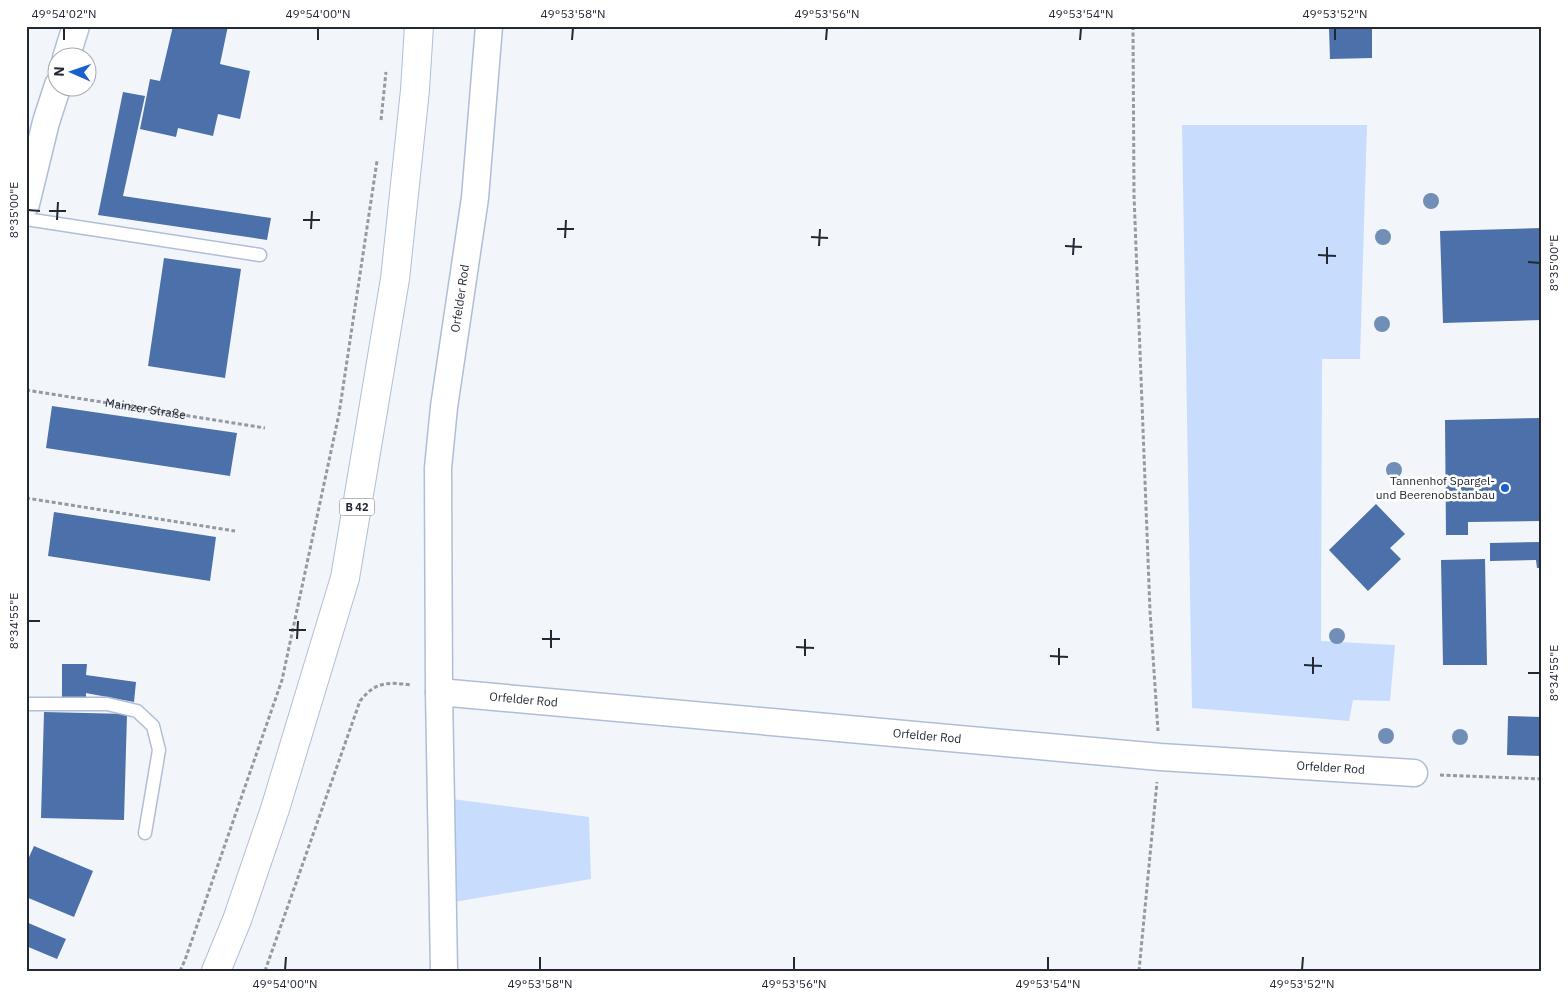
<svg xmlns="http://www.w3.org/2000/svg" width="1568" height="997" font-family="'IBM Plex Sans',sans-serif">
  <rect width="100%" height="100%" fill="#f2f6fb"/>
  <!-- green -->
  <path fill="#c8dcfd" d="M1182,125H1367L1360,359H1322L1321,641L1395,645L1390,701L1353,700L1349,721L1192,708Z
    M452,799L589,817L591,879L454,902Z"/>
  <!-- building -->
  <path fill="#4c70a9" d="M173,26H228L220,64L250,71L240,119L218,114L213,136L178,128L176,137L140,129L150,79L160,81Z
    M1372,27V58L1330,59L1329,28Z
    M123,92L145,96L123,196L271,218L267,240L98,215Z
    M1542,228V320L1443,323L1440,231Z
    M164,258L241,269L225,378L148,366Z
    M52,406L237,433L230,476L46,448Z
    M1542,418V521L1468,522V535H1446L1445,420Z
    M1376,504L1405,534L1390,548L1401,559L1368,591L1329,550Z
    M54,512L216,537L210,581L48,556Z
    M1542,542V568H1537L1536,560L1490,561V543Z
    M1485,559L1487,665H1443L1441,560Z
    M62,664H87L86,675L136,682L134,702L86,693V697H62Z
    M44,712L127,714L124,820L41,818Z
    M1508,716L1542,717V756L1507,755Z
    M34,846L93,871L74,917L26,897V864Z
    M26,922L66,939L57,959L26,946Z"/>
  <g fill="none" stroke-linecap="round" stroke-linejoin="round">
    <defs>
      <path id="service" d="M26,219L260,255
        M26,704H107L137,711L153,726L159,750L145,833"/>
      <g id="minor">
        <path d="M66,58L76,26"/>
        <path d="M26,204L46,122L58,85"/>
        <path id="s2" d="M439,692L1160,757L1414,773"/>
        <path id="s3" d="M444,971L439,692L438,468L444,407L475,198L489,26"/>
      </g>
      <path id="primary" d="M216,971L237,920L275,809L345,578L395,279L415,90L419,26"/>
    </defs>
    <!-- service casing -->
    <use href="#service" stroke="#afbed7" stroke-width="15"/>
    <!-- minor casing -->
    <use href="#minor" stroke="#afbed7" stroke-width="29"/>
    <!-- primary casing -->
    <use href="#primary" stroke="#afbed7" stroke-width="30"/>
    <!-- path -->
    <g stroke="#959aa1" stroke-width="3" stroke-dasharray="4 2.5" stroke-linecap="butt">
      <path d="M1133,26L1134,195L1150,611L1158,731"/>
      <path d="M381,120L386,72"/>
      <path id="s1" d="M26,390L265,428"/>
      <path d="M26,498L235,531"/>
      <path d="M1440,775L1542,779"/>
      <path d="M180,971L185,960L282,680L339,414L377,161"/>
      <path d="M265,971L360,701C376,681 388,682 411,685"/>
      <path d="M1139,971L1157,782"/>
    </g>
    <!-- service -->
    <use href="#service" stroke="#fff" stroke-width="12"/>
    <!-- minor -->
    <use href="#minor" stroke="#fff" stroke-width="26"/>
    <!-- primary -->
    <use href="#primary" stroke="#fff" stroke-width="28"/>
  </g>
  <!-- trees -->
  <g fill="#718eb6">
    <circle cx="1431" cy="201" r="8"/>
    <circle cx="1383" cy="237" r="8"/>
    <circle cx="1382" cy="324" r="8"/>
    <circle cx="1394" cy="470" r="8"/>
    <circle cx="1337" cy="636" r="8"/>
    <circle cx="1386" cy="736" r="8"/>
    <circle cx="1460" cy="737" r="8"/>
  </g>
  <!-- ticks -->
  <path fill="none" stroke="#232933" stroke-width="2" d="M64,40V28M318,40V28M572,40L573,28M826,40L827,28M1080,40L1081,28M1335,40V28M28,210L40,211M49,211H66M57,220L58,202M303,220H320M311,229L312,211M557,229H574M811,237L828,238M565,238L566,220M819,246L820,229M1065,246L1082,247M1073,255L1074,238M1318,255L1336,256M1528,262L1540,263M1327,264V247M28,621H40M289,630H306M297,639L298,621M542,639H560M796,647L814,648M551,648V630M805,656V639M1050,656L1068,657M1059,665V648M1304,665L1322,666M1528,673H1540M1313,674V657M285,970L286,957M540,970V957M794,970V957M1048,970V957M1302,970L1303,957"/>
  <!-- markers -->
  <circle fill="#1960cc" stroke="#fff" stroke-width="2" cx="1505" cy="488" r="5"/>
  <g text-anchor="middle" stroke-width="5" stroke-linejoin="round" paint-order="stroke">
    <!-- shield labels -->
    <rect fill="#fff" stroke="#656970" stroke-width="1" x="339.5" y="498.5" width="35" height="17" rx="4"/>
    <g font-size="11" font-weight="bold" fill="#232933">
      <text x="357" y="511">B 42</text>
    </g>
    <!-- street labels -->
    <g font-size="12" fill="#232933" stroke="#fff">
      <text dy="4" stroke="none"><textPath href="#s3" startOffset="674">Orfelder Rod</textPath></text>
      <text dy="4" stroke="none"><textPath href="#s1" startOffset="121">Mainzer Straße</textPath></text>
      <text dy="4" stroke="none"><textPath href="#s2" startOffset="85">Orfelder Rod</textPath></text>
      <text dy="4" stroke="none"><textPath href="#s2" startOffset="490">Orfelder Rod</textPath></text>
      <text dy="4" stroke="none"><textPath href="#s2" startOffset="895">Orfelder Rod</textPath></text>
    </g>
    <!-- poi labels -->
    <g font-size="12" fill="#232933" stroke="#fff" text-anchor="end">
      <text x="1495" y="485">Tannenhof Spargel-<tspan x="1495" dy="14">und Beerenobstanbau</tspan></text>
    </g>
  </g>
  <!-- border -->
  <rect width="1568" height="997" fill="none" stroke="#ffffff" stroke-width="55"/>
  <!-- north arrow -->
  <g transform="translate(72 72) rotate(272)"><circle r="24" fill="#ffffff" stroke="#a7a9ad"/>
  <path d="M0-4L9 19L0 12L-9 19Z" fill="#1960cc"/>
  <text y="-8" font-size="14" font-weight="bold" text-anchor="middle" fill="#232933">N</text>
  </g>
  <rect x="28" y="28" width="1512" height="942" fill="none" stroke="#232933" stroke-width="2"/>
  <g font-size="12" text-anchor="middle" fill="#232933">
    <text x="64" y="18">49°54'02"N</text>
    <text x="318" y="18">49°54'00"N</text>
    <text x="573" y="18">49°53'58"N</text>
    <text x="827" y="18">49°53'56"N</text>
    <text x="1081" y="18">49°53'54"N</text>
    <text x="1335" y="18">49°53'52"N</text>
    <text transform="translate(14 210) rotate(-90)" y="4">8°35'00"E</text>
    <text transform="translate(1554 263) rotate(-90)" y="4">8°35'00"E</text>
    <text transform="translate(14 621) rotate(-90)" y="4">8°34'55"E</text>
    <text transform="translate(1554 673) rotate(-90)" y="4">8°34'55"E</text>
    <text x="285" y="988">49°54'00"N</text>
    <text x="540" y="988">49°53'58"N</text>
    <text x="794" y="988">49°53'56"N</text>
    <text x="1048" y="988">49°53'54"N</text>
    <text x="1302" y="988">49°53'52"N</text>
  </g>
</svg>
